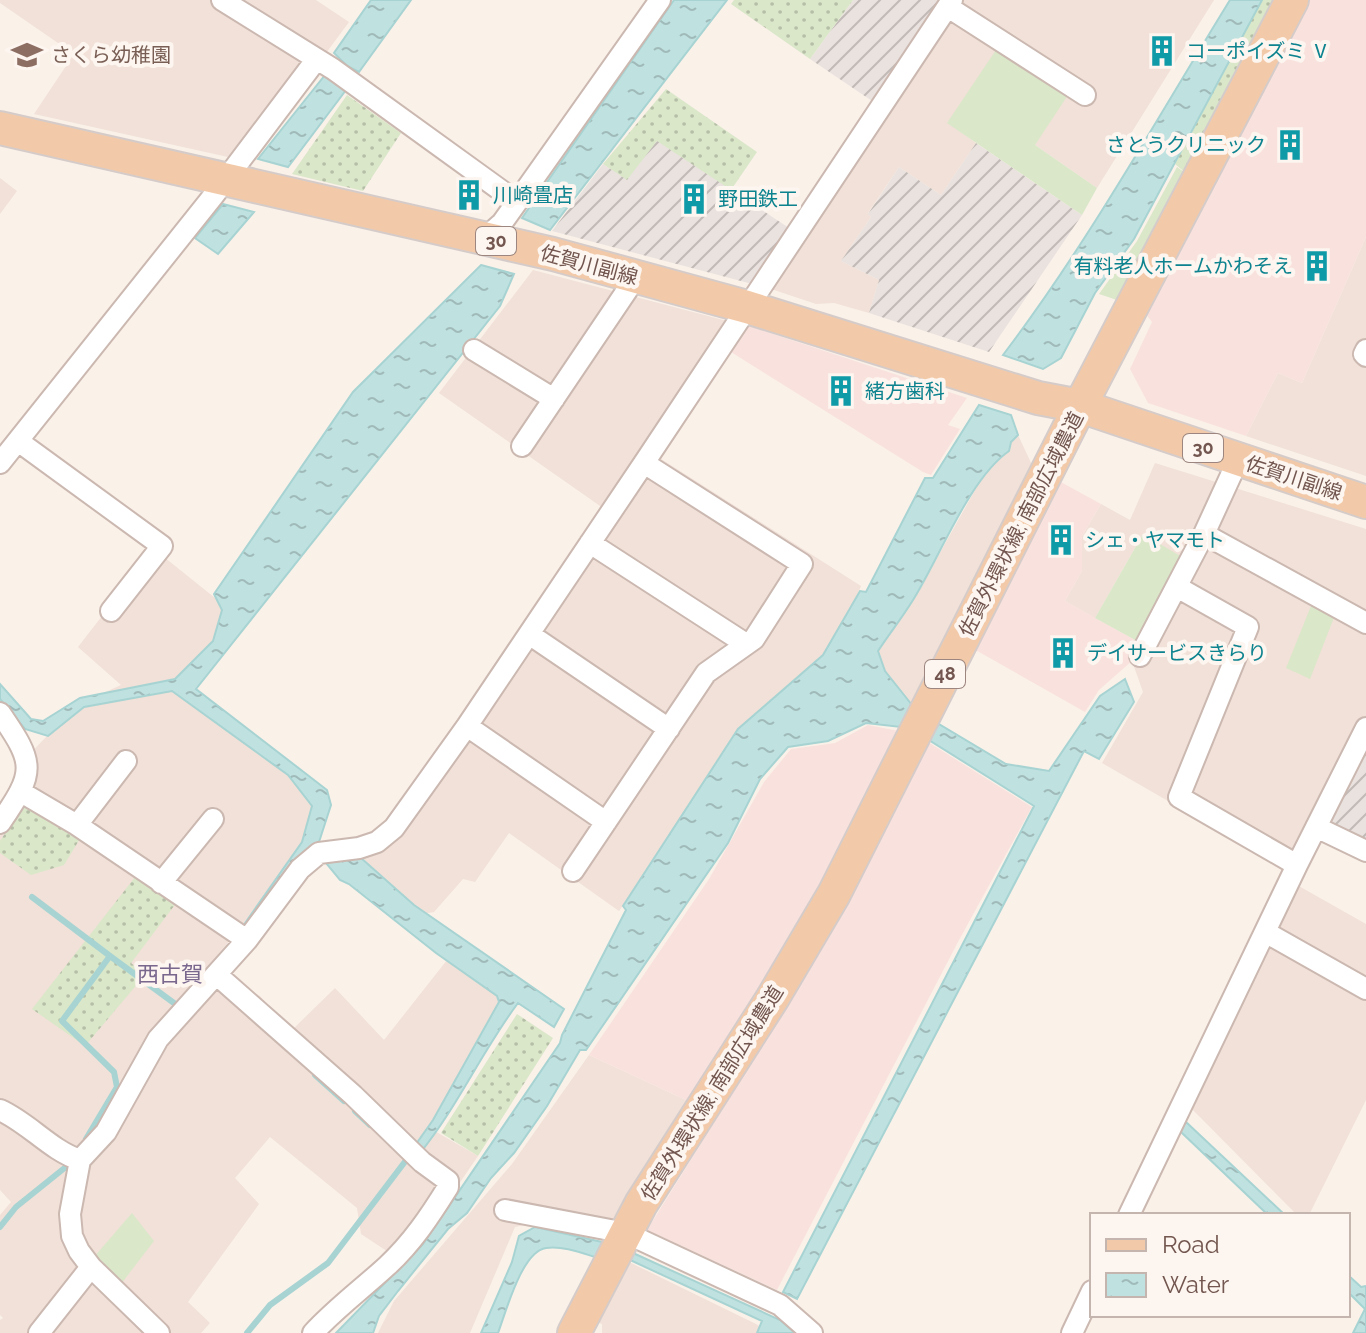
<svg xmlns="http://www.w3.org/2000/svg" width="1366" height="1333" font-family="Raleway,'Noto Sans JP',sans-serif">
  <defs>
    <pattern id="industrial-furrows" width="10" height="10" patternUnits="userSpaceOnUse" patternTransform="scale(2)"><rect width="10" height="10" fill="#eae2df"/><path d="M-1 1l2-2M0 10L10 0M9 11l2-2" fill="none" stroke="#c2bab7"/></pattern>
    <pattern id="grass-dots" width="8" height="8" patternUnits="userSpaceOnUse" patternTransform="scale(2)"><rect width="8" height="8" fill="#dae7c9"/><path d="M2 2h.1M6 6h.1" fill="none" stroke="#b5bea6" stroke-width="1.8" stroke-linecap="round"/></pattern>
    <pattern id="water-ripples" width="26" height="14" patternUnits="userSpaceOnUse" patternTransform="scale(2)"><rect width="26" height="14" fill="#bfe2e1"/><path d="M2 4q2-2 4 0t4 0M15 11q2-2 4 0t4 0" fill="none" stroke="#a0bab9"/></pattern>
  </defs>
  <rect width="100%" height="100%" fill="#faf1e9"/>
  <!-- residential -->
  <path fill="#f1e1d8" d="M0,0H316L349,22L246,161L34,114L74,54L0,3Z
    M959,0H1214L1097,188L1035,145L947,122L976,143L941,195L899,167L868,213L871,217L841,261L879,280L869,313L834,303L816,304L768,288Z
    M0,178L17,191L0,214Z
    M1366,237V476L1246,436L1278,373L1302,383Z
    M533,270L731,322L603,508L439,393Z
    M1018,435L1033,467L980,566L950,636L912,705L885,671L877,651L913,601L979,483L999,458L1009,451L1011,442Z
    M658,457L861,586L828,662L744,733L619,911L509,833L475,882L463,879L434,912L416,915L357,862L400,835Z
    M1155,463L1366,529V716L1288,870L1102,763L1143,692L1132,661L1143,534L1095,618L1065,601L1082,571V536L1101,504L1130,520Z
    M154,549L235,614L180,690L320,793L305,848L209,966L260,996L290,1032L335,988L384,1040L451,955L514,997L433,1130L478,1156L426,1232L399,1259L361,1234L357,1208L270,1137L235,1178L259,1204L188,1302L210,1323L201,1333H0V1320L3,1318L0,1315V1215L11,1202L0,1190V807L15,787L20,764L77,705L121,685L78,647Z
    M1297,885L1366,924V1100L1309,1215H1297L1187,1104Z
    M589,1055L690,1102L602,1239L538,1222L515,1227L470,1333H378L394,1301L512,1164Z
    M627,1261L756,1324L770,1333H602V1324L596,1322Z"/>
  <!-- commercial -->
  <path fill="#f9e2de" d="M1310,0H1366V237L1302,383L1278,373L1246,436L1148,403L1130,369L1152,322L1145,313Z
    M746,325L967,398L948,425L960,429L931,475L923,472L731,352Z
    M1059,481L1101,504L1082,536V571L1065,601L1137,641L1132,661L1099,690L1085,712L972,648Z
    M868,725L899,731L831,874L690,1102L589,1055L709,879L764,782L791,749L835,743Z
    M928,742L1032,807L958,942L777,1290L647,1230L813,964L854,889Z"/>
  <!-- industrial -->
  <path fill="url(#industrial-furrows)" d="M853,0H943L875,103L810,59Z
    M657,140L792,230L756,285L552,231L603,164L627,179Z
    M976,143L1082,215L989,352L869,313L879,280L841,261L871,217L868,214L899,167L941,195Z
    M1366,745V843L1325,824Z"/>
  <!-- grass -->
  <path fill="url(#grass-dots)" d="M734,0H853L810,59L731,4Z
    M1262,0H1279L1187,174L1175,164Z
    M666,89L757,152L731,190L657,141L627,180L603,164Z
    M347,95L401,133L363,191L292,174Z
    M24,805L81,837L64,865L31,875L0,853V841Z
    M139,872L177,902L131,963L145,975L85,1046L32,1009Z
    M517,1014L553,1038L478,1156L441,1133Z"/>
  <!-- garden -->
  <path fill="#dae7c9" d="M998,47L1070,92L1035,145L1097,188L1082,215L947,123Z
    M1177,167L1187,174L1120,301L1099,294L1137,241Z
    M1143,534L1182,557L1137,641L1095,618Z
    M1313,601L1335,615L1310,679L1286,668Z
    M132,1213L154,1241L121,1284L94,1257Z"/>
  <!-- water -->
  <path fill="url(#water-ripples)" stroke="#a7d3d2" stroke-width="2" d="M371,0H411L359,72L347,66L334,53Z
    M674,0H727L550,230L522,218Z
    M1230,0H1262L1134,239L1095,293L1061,358L1043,369L1003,355C1088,243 1156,120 1230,0Z
    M325,75L346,90L288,167L258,159Z
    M223,204L254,212L218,254L195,238Z
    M481,265L514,274L500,306L196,689L327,790L331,805L319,842L298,859L248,924L243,926L302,842L312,806L288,775L172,691L84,707L48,736L25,729L0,699V684L31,719L43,721L80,698L175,679L213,641L222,610L214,594L353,392Z
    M979,405L1011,415L1018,435L1011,442L1009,451C969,479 940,557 913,600C902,618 889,634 878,651L885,671L912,705L901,727L866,723L828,741L788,747L760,779L728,843L586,1050H580L547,1106L514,1153L491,1178L467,1213L448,1229L398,1291L379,1316L373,1333H336L423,1244L560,1043L562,1035L626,910L623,906L738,729L823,655L860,591L866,592L925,478H933Z
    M1125,679L1134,702L1099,759L1084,751L797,1299L783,1292L1034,806L929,740L937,723L1006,764L1049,771L1100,696Z
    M361,858L414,905L564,1009L554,1027L518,1003C482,1051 458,1106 420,1153L414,1147L433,1120L499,1002L497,996L436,953L349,884L340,880L326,863Z
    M1186,1122L1285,1215H1268L1180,1131Z
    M535,1227L602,1242L595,1257C579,1252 563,1246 546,1248C522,1251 506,1312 498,1333H481L512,1262L519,1236Z
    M633,1253L780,1320L795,1333H757L762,1321L630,1260Z
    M1348,1275L1361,1287L1366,1286V1333H1353L1365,1309L1348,1292Z"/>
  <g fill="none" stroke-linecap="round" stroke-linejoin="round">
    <!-- stream -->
    <path stroke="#a7d3d2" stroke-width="6" d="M32,897L110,956
      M315,1075L344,1101
      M355,1111L370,1125
      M86,1139L117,1087L114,1072L62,1021L110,956L178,1006L182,1002
      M0,1227L16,1207L67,1166
      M247,1333L270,1305L328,1263L407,1159"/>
    <defs>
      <path id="minor" d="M222,0L333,69L517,202
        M948,7L1085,95
        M484,239L502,223L517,202L660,0
        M474,350L554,399
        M1366,350L1364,354L1366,356
        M18,441L162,546L111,611
        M522,446L636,277
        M0,463L214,195L316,60
        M1204,534L1366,623
        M590,543L746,644
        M1177,587L1248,627L1179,797L1297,865
        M529,634L669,729
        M1140,656L1204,534L1238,460
        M0,713C35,764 36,771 0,823
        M467,726L606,822
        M21,792L77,825L247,940
        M77,825L126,761
        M1316,827L1366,851
        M573,871L706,673L754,639L802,564L644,463
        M161,883L213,819
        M1265,932L1366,989
        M217,975L353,1095L422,1162L448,1181V1187C430,1216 412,1243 387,1266C362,1289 336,1308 313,1333
        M0,1110C29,1123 50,1150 80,1160
        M505,1210L626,1233L780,1305L812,1333
        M1129,1215L1297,865L1366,728
        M39,1333L91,1267
        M159,1333L91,1267L79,1251L72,1236L70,1214L80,1160L106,1132L158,1039L247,940L300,869L319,853L359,848L377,842L394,828L467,726L644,463L952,0
        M1072,1333L1092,1291"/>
      <path id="primary" d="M0,128L553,254L747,307L1038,398L1080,406L1366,502
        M574,1333L641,1204L772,999L834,894L1080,406L1292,0"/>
    </defs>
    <!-- minor casing -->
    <use href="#minor" stroke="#cbb8b0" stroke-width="24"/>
    <!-- primary casing -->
    <use href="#primary" stroke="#d5ccca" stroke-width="36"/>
    <!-- minor -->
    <use href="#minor" stroke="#fff" stroke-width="20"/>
    <!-- primary -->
    <use href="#primary" stroke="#f2caa9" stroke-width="32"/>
  </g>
  <!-- icons -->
  <defs>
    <symbol id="building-bare" viewBox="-9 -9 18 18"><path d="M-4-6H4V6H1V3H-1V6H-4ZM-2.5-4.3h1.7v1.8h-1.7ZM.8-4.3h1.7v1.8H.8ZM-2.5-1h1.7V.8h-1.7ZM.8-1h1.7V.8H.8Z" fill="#0f9aa8" stroke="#fdf5ef" stroke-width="2.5" paint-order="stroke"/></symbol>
    <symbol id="school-bare" viewBox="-9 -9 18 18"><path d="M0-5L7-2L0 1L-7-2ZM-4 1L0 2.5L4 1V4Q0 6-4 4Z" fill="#8d6e63" stroke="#fdf5ef" stroke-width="2.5" paint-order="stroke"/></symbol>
  </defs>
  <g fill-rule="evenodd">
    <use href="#building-bare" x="1140" y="29" width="44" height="44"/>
    <use href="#school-bare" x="5" y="33" width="44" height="44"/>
    <use href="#building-bare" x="1268" y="123" width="44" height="44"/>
    <use href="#building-bare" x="447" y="173" width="44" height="44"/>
    <use href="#building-bare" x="672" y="177" width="44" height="44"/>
    <use href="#building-bare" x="1295" y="244" width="44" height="44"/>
    <use href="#building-bare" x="819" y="369" width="44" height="44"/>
    <use href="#building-bare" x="1039" y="518" width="44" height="44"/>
    <use href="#building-bare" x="1041" y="631" width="44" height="44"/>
  </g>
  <g text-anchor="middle" stroke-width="8" stroke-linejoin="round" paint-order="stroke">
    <!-- shield labels -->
    <g fill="#fdf5ef" stroke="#9c867f" stroke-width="2">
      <rect x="476" y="227" width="40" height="28" rx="6"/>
      <rect x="1183" y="434" width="40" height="28" rx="6"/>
      <rect x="925" y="660" width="40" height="28" rx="6"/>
    </g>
    <g font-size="18" font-weight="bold" fill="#72564f">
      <text x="496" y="247">30</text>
      <text x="1203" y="454">30</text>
      <text x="945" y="680">48</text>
    </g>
    <!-- culture labels -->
    <g font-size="20" fill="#0d838f" stroke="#fdf5ef" text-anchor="start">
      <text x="1186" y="58">コーポイズミ Ⅴ</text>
      <text x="1266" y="152" text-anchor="end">さとうクリニック</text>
      <text x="493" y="202">川崎畳店</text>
      <text x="718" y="206">野田鉄工</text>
      <text x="1293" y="273" text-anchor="end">有料老人ホームかわそえ</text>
      <text x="865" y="398">緒方歯科</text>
      <text x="1085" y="547">シェ・ヤマモト</text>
      <text x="1087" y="660">デイサービスきらり</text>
    </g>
    <!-- education labels -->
    <g font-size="20" fill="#785e54" stroke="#fdf5ef" text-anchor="start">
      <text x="51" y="62">さくら幼稚園</text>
    </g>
    <!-- street labels -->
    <g font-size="20" fill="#72564f" stroke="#fdf5ef">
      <text transform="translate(589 265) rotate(15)" y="7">佐賀川副線</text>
      <text transform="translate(1294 478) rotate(18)" y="7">佐賀川副線</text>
      <text transform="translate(1021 524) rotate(-63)" y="7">佐賀外環状線; 南部広域農道</text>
      <text transform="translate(712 1093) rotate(-58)" y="7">佐賀外環状線; 南部広域農道</text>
    </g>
    <!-- neighbourhood labels -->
    <g font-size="22" fill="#7a678e" stroke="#fdf5ef">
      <text x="170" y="982">西古賀</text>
    </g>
  </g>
  <!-- legend -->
  <rect x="1090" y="1213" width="260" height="104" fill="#fdf5ef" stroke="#c5b5af" stroke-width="2"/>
  <rect x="1106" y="1239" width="40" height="12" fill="#f2caa9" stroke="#c5b5af" stroke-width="2"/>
  <text x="1162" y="1253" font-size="24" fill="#72564f">Road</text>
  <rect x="1106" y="1273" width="40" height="24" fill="url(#water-ripples)" stroke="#c5b5af" stroke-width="2"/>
  <text x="1162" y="1293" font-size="24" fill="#72564f">Water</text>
</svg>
